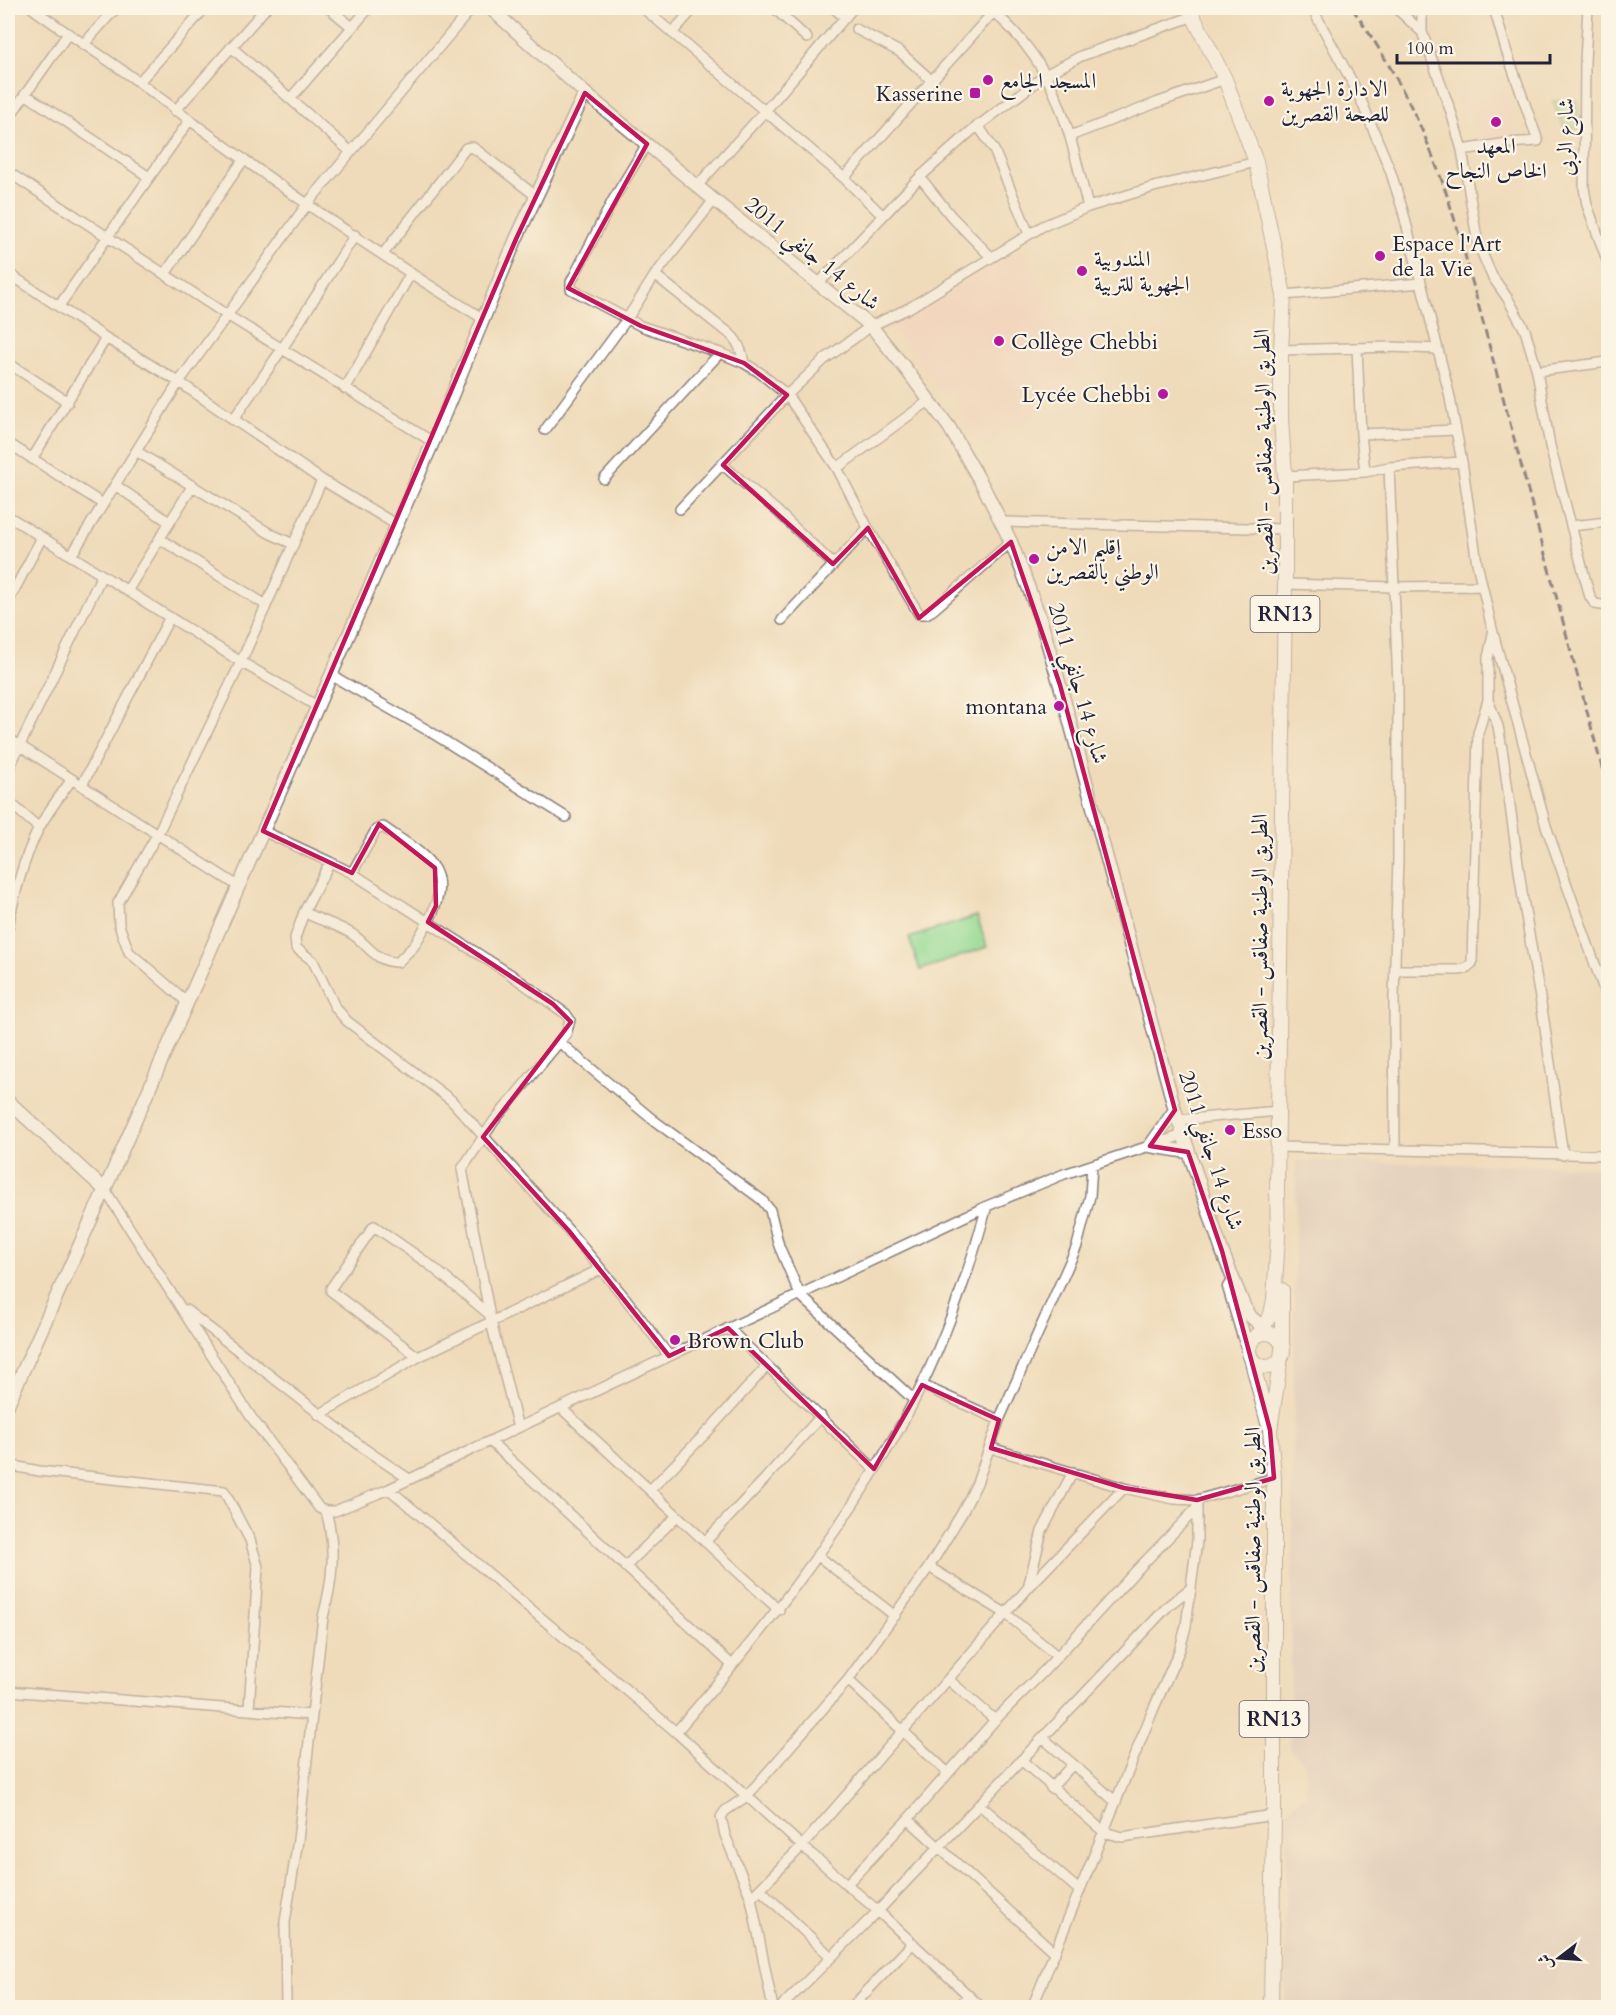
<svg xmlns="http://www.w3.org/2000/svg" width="1616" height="2015" font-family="Cardo,Amiri,serif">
  <rect width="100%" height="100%" fill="#fcf5e5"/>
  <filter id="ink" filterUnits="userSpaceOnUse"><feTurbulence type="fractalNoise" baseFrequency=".0167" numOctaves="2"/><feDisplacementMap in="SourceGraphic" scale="12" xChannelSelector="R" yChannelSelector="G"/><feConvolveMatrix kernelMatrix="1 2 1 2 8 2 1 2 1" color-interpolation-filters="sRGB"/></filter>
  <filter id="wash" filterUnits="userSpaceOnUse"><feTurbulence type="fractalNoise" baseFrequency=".008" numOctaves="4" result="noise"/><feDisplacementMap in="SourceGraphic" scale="24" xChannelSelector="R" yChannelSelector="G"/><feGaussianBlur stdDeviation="1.35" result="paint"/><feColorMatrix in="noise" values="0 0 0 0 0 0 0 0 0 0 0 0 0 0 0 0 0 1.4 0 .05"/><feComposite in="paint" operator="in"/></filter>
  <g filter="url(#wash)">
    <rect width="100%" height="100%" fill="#efdbb9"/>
    <!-- built -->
    <path fill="#f5d2c3" d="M1506,91L1519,133L1489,142L1482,138L1473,111L1461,116L1453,97L1464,92L1471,102Z
      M1023,248L1059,320L1093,309L1101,368L1041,408L980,445L963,424L964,412L955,397L943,394L915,359L917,353L915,349H908L894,333V324Z"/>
    <!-- industrial -->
    <path fill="#d1bfbd" d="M1296,1161L1608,1167V2007H1285L1287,1810L1306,1794V1764L1290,1749Z"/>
    <!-- green -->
    <path fill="#95d992" stroke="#5c7e66" stroke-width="1.5" d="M1552,101H1578L1579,129L1564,127Z
      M977,916L987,947L920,970L909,938Z"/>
  </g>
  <g filter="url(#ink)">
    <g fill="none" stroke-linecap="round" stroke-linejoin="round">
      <defs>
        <path id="street" d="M32,8C67,34 105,57 140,83C250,166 364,246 482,318
          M329,8L352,27
          M643,8L844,178L883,216L819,283
          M774,8L807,38
          M834,8L845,18
          M989,8C1058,65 1067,125 1088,207
          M1312,8L1358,93L1390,170L1403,211L1449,393L1462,462L1477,563L1493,633L1546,826L1608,1001
          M1396,8L1422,32
          M1422,8V32L1451,112L1462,150L1508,143L1538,141L1506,50L1494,8
          M1588,8L1585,61L1584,188L1587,205L1608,263
          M856,29L900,52L931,80
          M672,33L694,8
          M83,45L116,8
          M231,47L351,152
          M139,82L205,8
          M25,94L149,177
          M290,99L369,8
          M175,111L266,8
          M8,119L67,35
          M978,125L994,150L1029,234
          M1070,136L1156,103L1225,79
          M647,144L613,200L571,282V289L641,326L720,353L744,363L759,372L787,395L837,468L868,528L919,614H926L933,610L1011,542
          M1462,150L1478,244L1492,276L1508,299L1525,330L1537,371L1550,446L1590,597L1595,604L1608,606
          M8,172L227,315L433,442
          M920,177L951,216L991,257
          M844,178L997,8
          M697,186L765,111L853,8
          M883,216L920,177L970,132L1047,74L1081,56L1194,16
          M383,254L466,148L472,147L478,151L536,196
          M8,273L106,338L179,382L322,480L397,525
          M165,274L244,159
          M655,275L719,326C735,335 741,346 744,363
          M1284,295L1421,283
          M59,306L189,121
          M1357,348L1361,434L1365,472
          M1281,350L1391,347L1438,349
          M8,363L68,402
          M1537,371L1608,362
          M345,389L411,273
          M233,420L282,349L355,235
          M545,430L627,319L655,275L714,200
          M1361,434L1456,430
          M8,443L103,504
          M136,451L269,533L293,544
          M32,459L106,338
          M723,465L776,510L833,564
          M1389,467L1462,462
          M837,468L930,400
          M1285,476L1365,472L1389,467L1398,685V857L1394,998L1395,1150
          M604,479L720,353
          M115,485L169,522
          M680,509L787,395L825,359L871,326L909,308L1043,226L1088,207L1154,187L1256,162
          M8,516L241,662L317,706
          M1001,522L1285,529
          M1571,526L1608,522
          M160,539L266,605
          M71,556L179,382L308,203L472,8
          M1285,584L1393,587L1482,586
          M127,591L193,485
          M8,602L41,539
          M782,620L868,528
          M1493,634L1488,658V700L1498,726L1503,755L1523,899L1544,1021L1563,1155
          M331,675L429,731L566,817
          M8,738L238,886
          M8,770L102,575
          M82,785L170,617
          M8,801L39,828
          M263,831L330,862L304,912C320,921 340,925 355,936C369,947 378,963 398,962L414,946L428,922L352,873L330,862
          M352,873L376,830L383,827C423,855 457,868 428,922L510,974L566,1014L570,1020L566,1034L494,1121L462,1169L491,1322L518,1428
          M304,912L295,938L296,948L313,961L335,1007L347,1021L451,1100L569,1231L626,1299L669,1356
          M8,928C13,898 24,858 38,830C47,812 61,795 72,779
          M1395,970H1459L1465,969L1472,963L1478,733L1488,700
          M187,1002L129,952L119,925L118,903L158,833L241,662L322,480
          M559,1042L652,1119L762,1200L770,1210L779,1246L800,1295L914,1400
          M1178,1120L1279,1111
          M1278,1147L1608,1155
          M105,1190L251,1417L319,1508L326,1511H335L389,1489L490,1441L987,1206L1064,1174L1183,1135
          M186,1310L366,1450L409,1479
          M728,1328L874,1469
          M418,1357L331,1291V1288L374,1226L430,1265L489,1314
          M922,1385L999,1420
          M561,1408L779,1610
          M319,1415L418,1357L601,1269
          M490,1441L732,1665
          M991,1448L1124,1488L1174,1499L1197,1500L1274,1478
          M8,1465L39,1471L224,1491L250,1540L258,1567L249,1710
          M389,1489L676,1732
          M650,1490L709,1430L767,1366
          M705,1542L764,1480L821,1416
          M817,1555L895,1616
          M625,1567L677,1516
          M929,1567L1005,1613L1057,1656
          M1028,1588L1042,1531L1073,1472
          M848,1680L948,1773
          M949,1680L995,1720
          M8,1691L311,1715
          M1043,1738L1116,1802
          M1021,1760L1104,1832L1122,1837L1274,1815
          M1051,1788L1073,1764
          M980,1805L1080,1891
          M908,1819L1055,1953
          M847,1884L908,1819L995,1720L1044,1671L1134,1573L1197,1508
          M760,1889L831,1957
          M751,1898L802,1846L1028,1588L1124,1488
          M286,2008L285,1922L298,1840L323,1617C333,1580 336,1548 326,1511
          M773,2008L751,1898L725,1835L721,1817L725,1811L747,1796L848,1680L929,1567L962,1513L977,1483L999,1420L1077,1246L1090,1196L1092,1165
          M780,2008L878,1911L1169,1605L1191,1588
          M851,2008L913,1943
          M957,2008L969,1996
          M982,2008L878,1911L802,1846L676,1732C758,1637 837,1539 899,1429C938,1360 966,1283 987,1206
          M1032,2008L1153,1710L1180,1649L1186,1626L1197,1541V1500"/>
        <path id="secondary" d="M490,8L585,93L714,200L871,326L905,368L949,427L983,486L1011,542L1023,573L1040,618L1060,685L1175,1110L1222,1251L1244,1306L1251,1317L1270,1333
          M8,1101L105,1190
          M1175,1110L1150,1146L1188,1152
          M1229,1287L1249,1353
          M8,1404L109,1180L263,831L433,442L516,239L585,93"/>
        <path id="primary" d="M1189,8L1225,79L1256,162L1284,295L1281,350V420L1285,476V584L1277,1190L1278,1237L1274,1300L1271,1314L1259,1334
          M1249 1350a17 17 0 1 1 34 0a17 17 0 1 1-34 0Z
          M1251,1358L1268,1423
          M1271,2008L1274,1815V1478L1270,1430L1282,1350V1290"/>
      </defs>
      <!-- street casing -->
      <use href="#street" stroke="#887e7a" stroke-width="12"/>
      <!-- secondary casing -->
      <use href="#secondary" stroke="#887e7a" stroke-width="15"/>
      <!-- primary casing -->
      <use href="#primary" stroke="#887e7a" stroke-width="16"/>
      <!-- street -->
      <use href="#street" stroke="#fff" stroke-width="9"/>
      <!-- secondary -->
      <use href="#secondary" stroke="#fff" stroke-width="12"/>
      <!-- primary -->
      <use href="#primary" stroke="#fff" stroke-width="14"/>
      <!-- rail -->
      <path stroke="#22223b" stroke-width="3" stroke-dasharray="9 4.5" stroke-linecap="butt" d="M1352,8C1386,56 1416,110 1436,165C1446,190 1453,215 1461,240L1608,790"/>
    </g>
  </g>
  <!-- marked area -->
  <path d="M0 0H1616V2015H0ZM585,93L647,144L568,288L641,326L744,363L787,395L723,465L833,564L868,528L919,618L1011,542L1060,685L1175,1110L1150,1146L1188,1152L1222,1251L1270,1430L1274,1478L1197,1500L1124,1488L991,1448L999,1420L922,1385L874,1469L728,1328L669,1356L569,1231L483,1137L571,1022L553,1004L428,922L436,906L435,868L379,824L352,873L263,831L516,239Z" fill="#efdbb9" fill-opacity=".55" fill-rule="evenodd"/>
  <path fill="none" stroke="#c2185b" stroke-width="4.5" stroke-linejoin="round" d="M585,93L647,144L568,288L641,326L744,363L787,395L723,465L833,564L868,528L919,618L1011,542L1060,685L1175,1110L1150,1146L1188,1152L1222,1251L1270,1430L1274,1478L1197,1500L1124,1488L991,1448L999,1420L922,1385L874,1469L728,1328L669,1356L569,1231L483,1137L571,1022L553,1004L428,922L436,906L435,868L379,824L352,873L263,831L516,239Z"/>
  <!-- markers -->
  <g fill="#b5179e" stroke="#fcf5e5" stroke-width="2">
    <circle cx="988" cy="80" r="6"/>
    <rect x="969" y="87" width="12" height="12" rx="3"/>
    <circle cx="1269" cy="101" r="6"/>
    <circle cx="1496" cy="122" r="6"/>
    <circle cx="1380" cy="256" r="6"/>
    <circle cx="1082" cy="271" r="6"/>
    <circle cx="999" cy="341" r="6"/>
    <circle cx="1163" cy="394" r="6"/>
    <circle cx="1034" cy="559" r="6"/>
    <circle cx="1059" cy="706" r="6"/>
    <circle cx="1230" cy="1130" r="6"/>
    <circle cx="675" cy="1340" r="6"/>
  </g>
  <g text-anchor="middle" stroke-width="4.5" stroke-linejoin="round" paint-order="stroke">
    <!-- shield labels -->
    <g fill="#fcf5e5" stroke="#63616e" stroke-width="1.5">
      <rect x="1250.5" y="596" width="69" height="36" rx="4.5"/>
      <rect x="1239.5" y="1701" width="69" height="36" rx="4.5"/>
    </g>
    <g font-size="21" font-weight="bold" fill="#22223b">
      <text x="1285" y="621">RN13</text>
      <text x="1274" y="1726">RN13</text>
    </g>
    <!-- poi labels -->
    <g font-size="22" fill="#22223b" stroke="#fcf5e5" text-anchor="start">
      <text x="1000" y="88">المسجد الجامع</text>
      <text x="1281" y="96">الادارة الجهوية<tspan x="1281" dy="25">للصحة القصرين</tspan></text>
      <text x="963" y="101" text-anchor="end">Kasserine</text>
      <text x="1496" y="153" text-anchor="middle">المعهد<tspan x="1496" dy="25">الخاص النجاح</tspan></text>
      <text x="1392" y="251">Espace l'Art<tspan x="1392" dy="25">de la Vie</tspan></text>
      <text x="1094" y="266">المندوبية<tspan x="1094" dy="25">الجهوية للتربية</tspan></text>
      <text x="1011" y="349">Collège Chebbi</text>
      <text x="1151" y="402" text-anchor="end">Lycée Chebbi</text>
      <text x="1046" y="554">إقليم الامن<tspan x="1046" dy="25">الوطني بالقصرين</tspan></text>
      <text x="1047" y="714" text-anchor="end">montana</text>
      <text x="1242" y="1138">Esso</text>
      <text x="687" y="1348">Brown Club</text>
    </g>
    <!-- street labels -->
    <g font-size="22" fill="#22223b" stroke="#fcf5e5">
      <text transform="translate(1565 137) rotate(-90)" y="8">شارع الربى</text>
      <text transform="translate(813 253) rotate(39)" y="8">شارع 14 جانفي 2011</text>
      <text transform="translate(1263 452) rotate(-91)" y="8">الطريق الوطنية صفاقس - القصرين</text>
      <text transform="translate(1079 683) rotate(74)" y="8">شارع 14 جانفي 2011</text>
      <text transform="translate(1259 937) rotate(-90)" y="8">الطريق الوطنية صفاقس - القصرين</text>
      <text transform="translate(1212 1150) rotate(72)" y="8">شارع 14 جانفي 2011</text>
      <text transform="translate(1252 1550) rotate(-90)" y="8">الطريق الوطنية صفاقس - القصرين</text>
    </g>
  </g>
  <!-- margin -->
  <rect width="1616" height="2015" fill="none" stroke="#fcf5e5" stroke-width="30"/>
  <!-- north arrow -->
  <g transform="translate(1559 1958) rotate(253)" stroke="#fcf5e5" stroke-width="4.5" paint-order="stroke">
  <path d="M0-4.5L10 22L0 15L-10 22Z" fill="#22223b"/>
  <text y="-9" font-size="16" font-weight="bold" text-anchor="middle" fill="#22223b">ش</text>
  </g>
  <!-- scale -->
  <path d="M1397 54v9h153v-9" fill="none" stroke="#22223b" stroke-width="3"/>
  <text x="1406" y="54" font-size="18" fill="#22223b" stroke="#fcf5e5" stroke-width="4.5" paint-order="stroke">100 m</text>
</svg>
